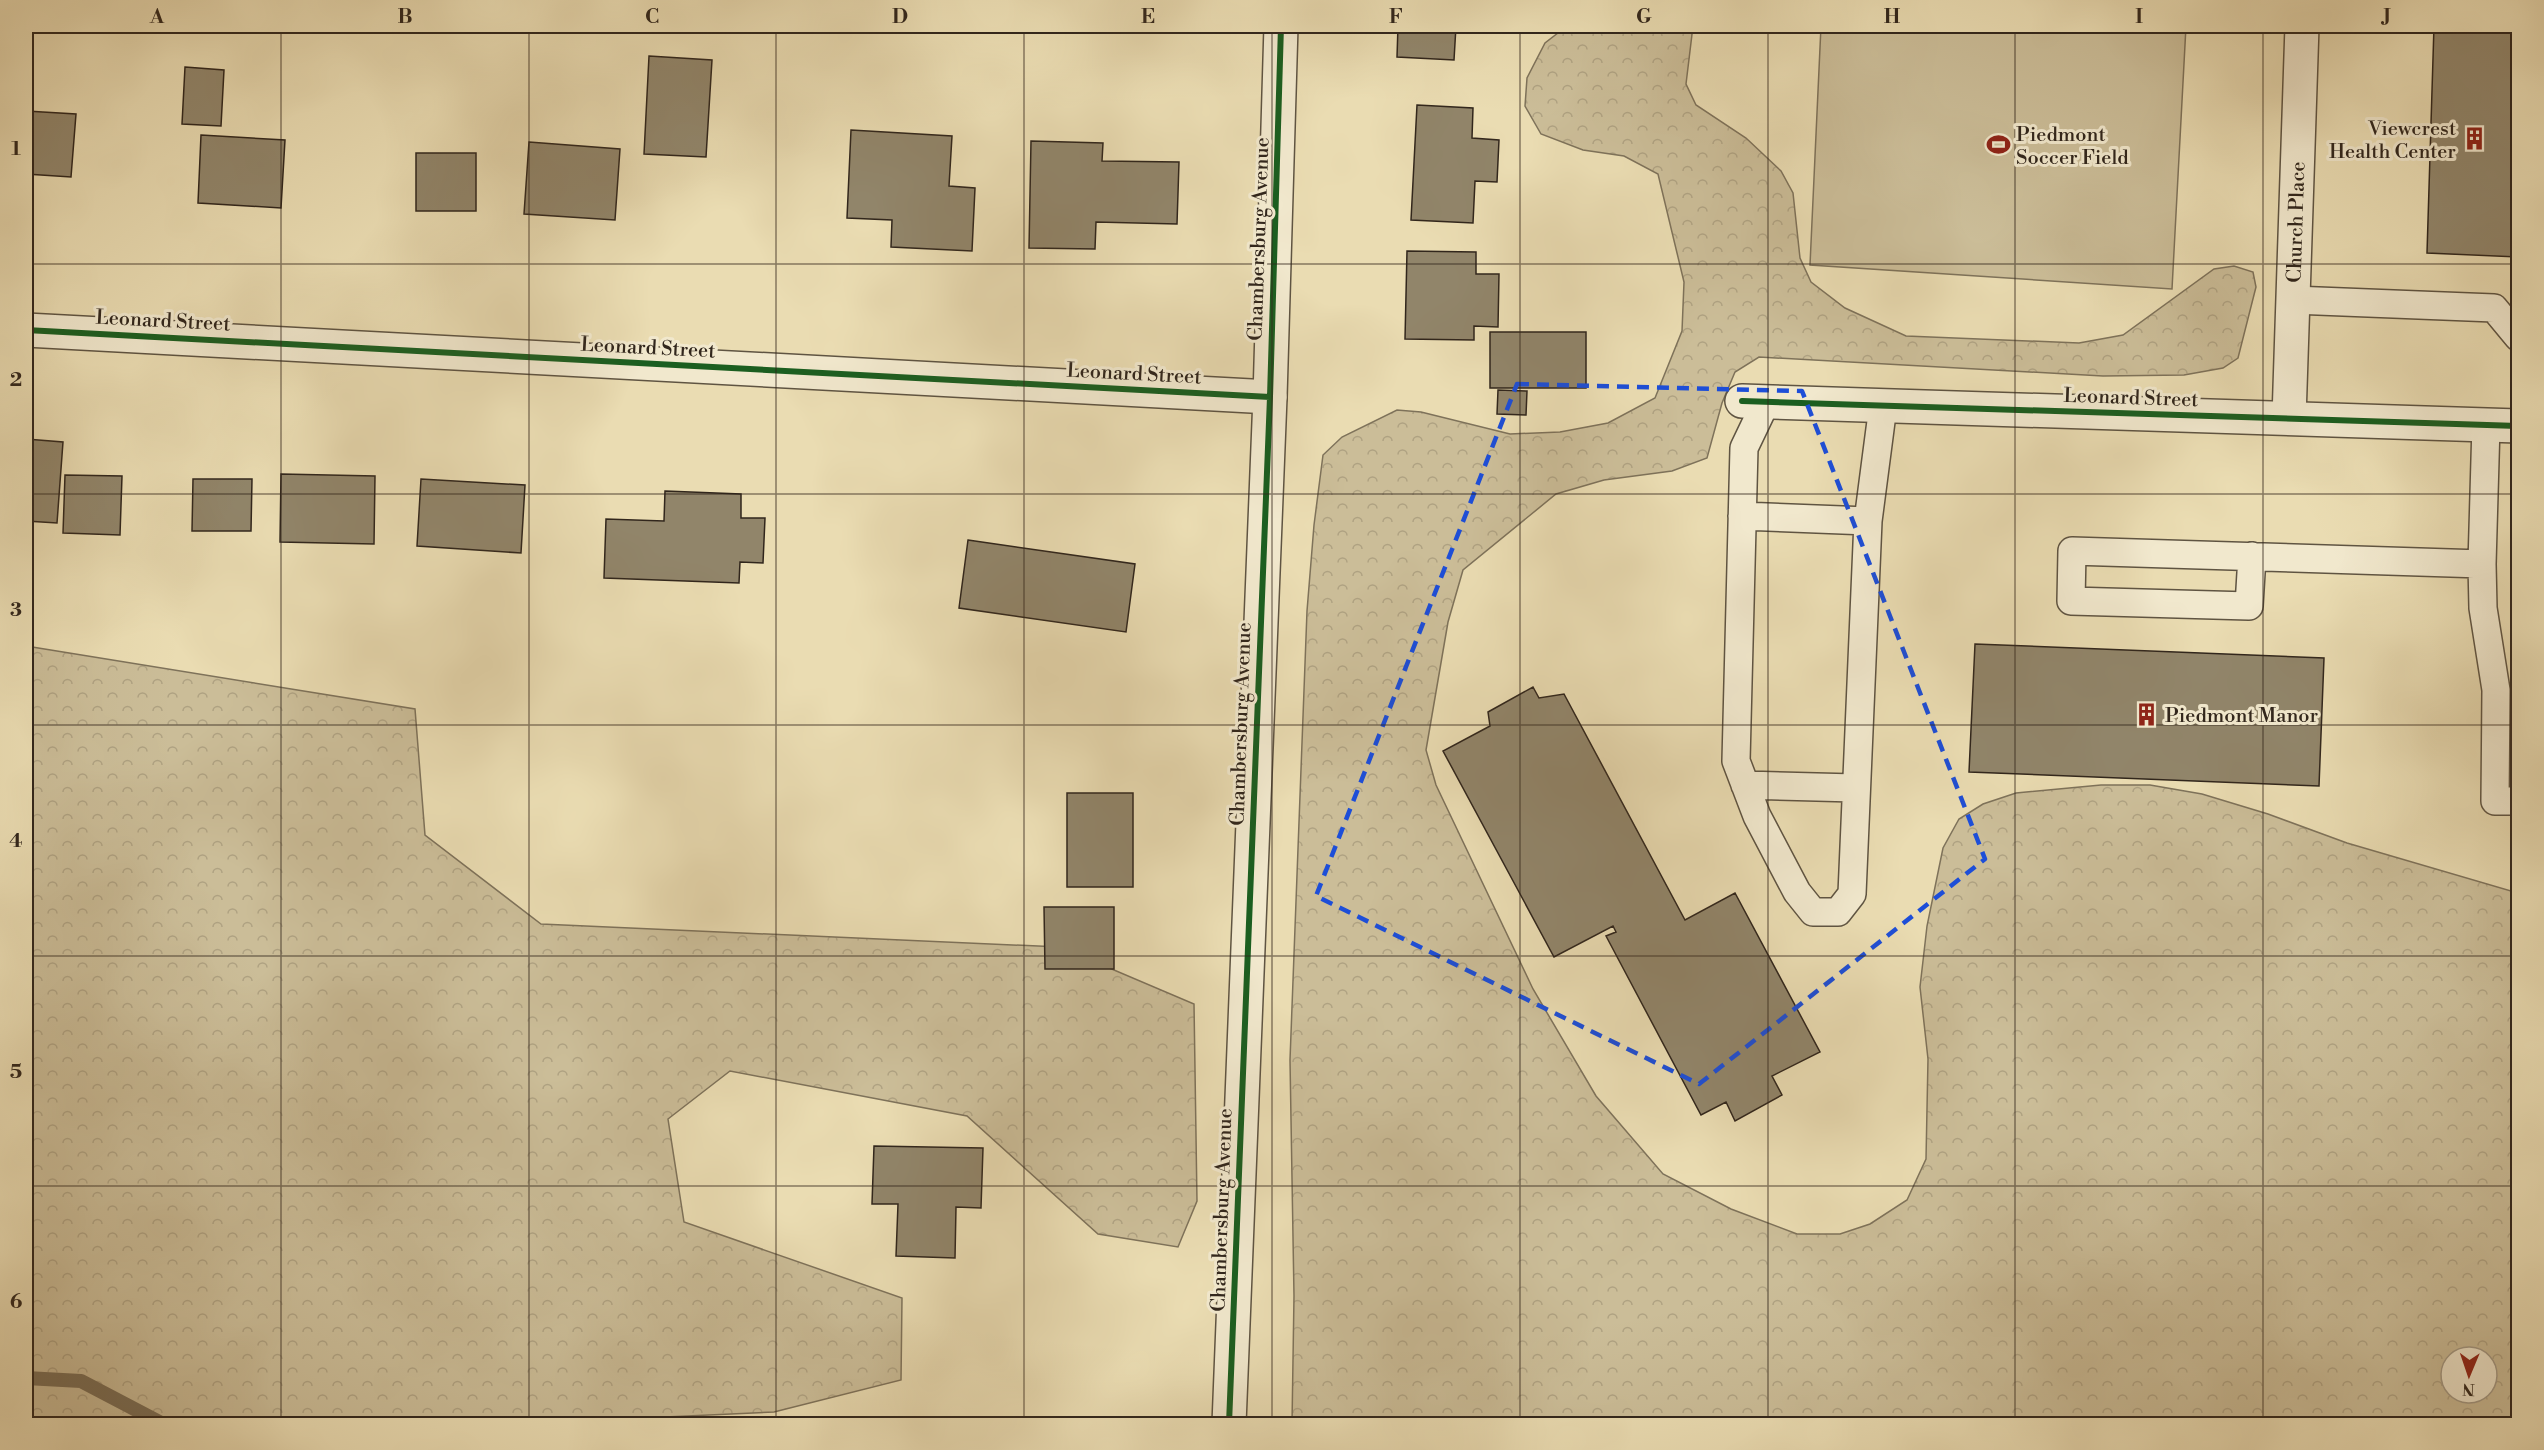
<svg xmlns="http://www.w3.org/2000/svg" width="2544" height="1450" font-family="'Libre Bodoni',serif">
  <defs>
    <pattern id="forest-crowns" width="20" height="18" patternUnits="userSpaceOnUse" patternTransform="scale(1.5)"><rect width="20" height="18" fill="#cbbd98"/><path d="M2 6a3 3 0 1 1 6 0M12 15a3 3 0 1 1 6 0" fill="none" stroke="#afa282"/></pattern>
  </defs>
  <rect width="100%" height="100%" fill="#eadcb2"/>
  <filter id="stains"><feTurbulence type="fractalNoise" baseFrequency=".00333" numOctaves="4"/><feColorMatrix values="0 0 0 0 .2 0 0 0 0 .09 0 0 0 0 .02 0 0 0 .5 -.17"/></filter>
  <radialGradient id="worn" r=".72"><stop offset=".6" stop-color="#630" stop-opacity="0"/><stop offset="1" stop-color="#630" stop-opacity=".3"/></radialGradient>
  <!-- forest -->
  <path fill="url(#forest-crowns)" stroke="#7e725a" stroke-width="1.5" fill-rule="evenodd" d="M1567,26H1693L1686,84L1696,105L1746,138L1781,171L1793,193L1800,258L1811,282L1845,308L1906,336L2079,343L2123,335L2214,269L2234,266L2253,272L2256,287L2238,358L2223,368L2184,375L2103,376L1759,357L1735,372L1722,403L1707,458L1672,471L1604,480L1556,494L1463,570L1448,622L1426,750L1436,785L1533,989L1596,1096L1663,1174L1731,1209L1797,1234H1840L1870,1224L1907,1200L1926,1159L1928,1059L1920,987L1927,926L1943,848L1959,819L1983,804L2016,793L2101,785H2150L2202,794L2268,814L2347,843L2518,893V1424H1292L1294,1296L1290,1060L1307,611L1314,525L1323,455L1342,437L1397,410L1421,412L1510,434L1560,432L1608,423L1655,398L1682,331L1684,282L1658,174L1624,156L1583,150L1541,134L1525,106L1527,78L1545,43ZM2451,1357H2487V1393H2451Z
    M26,646L415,709L425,835L541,924L1060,947L1194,1004L1197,1201L1178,1247L1098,1234L967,1116L730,1071L668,1119L684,1222L902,1298L901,1380L774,1412L511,1424H26Z"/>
  <!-- garden -->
  <path fill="#cbbd98" stroke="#7e725a" stroke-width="1.5" d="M1821,26H2186L2172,289L1810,265Z"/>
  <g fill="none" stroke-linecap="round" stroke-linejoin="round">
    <!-- stream -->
    <path stroke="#7a6e57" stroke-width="14" d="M26,1378L81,1381L163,1424"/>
  </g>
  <!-- building -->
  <path fill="#91856a" stroke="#31261c" stroke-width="1.5" d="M1398,26H1456L1454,60L1397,57Z
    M2434,26H2518V257L2427,253Z
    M649,56L712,60L706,157L644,154Z
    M185,67L224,70L221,126L182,124Z
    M1417,105L1473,108L1472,138L1499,140L1497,182L1475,181L1473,223L1411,220Z
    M26,111L76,114L71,177L26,174Z
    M851,130L952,136L949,186L975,188L972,251L891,247L892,220L847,218Z
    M201,135L285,140L281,208L198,203Z
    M1031,141L1103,143L1102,161L1179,162L1177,224L1096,222L1095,249L1029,248Z
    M529,142L620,149L615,220L524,214Z
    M416,153H476V211H416Z
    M1407,251L1476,252V274H1499L1498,327L1474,326V340L1405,339Z
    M1490,332H1586V388H1490Z
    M1498,390L1527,391L1526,415L1497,414Z
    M26,439L63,442L57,523L26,521Z
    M281,474L375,476L374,544L280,542Z
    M65,475L122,476L120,535L63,533Z
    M193,479H252L251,531H192Z
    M421,479L525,485L521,553L417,546Z
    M665,491L741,494V518H765L763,563L740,562L739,583L604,578L606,519L664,521Z
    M968,540L1135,564L1126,632L959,608Z
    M1975,644L2324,658L2319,786L1969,772Z
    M1533,687L1539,698L1564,694L1685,920L1735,893L1820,1052L1772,1076L1782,1095L1735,1121L1726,1102L1701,1115L1606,936L1616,932L1613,926L1554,957L1443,751L1490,726L1488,712Z
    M1067,793H1133V887H1067Z
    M1044,907H1114V969H1045Z
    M874,1146L983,1148L981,1208L956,1207L955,1258L896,1256L898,1204H872Z"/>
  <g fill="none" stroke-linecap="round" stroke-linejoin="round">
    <defs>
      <path id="service" d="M2293,300L2494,308L2518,337
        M1766,402L1744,448L1736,761L1757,816L1797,892L1813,912H1838L1852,894L1868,521L1883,406
        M2486,425L2482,564L2483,608L2496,690L2495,801H2518
        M1742,516L1868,521
        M2252,556L2249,606L2071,601L2072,551L2482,564
        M1745,785L1855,788"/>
      <g id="minor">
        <path d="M26,330L1270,397"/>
        <path d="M1742,401L2518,426"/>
        <path id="s1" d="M2289,418L2302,26"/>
      </g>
      <path id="tertiary" d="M1229,1424L1270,397L1281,26"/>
    </defs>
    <!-- service casing -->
    <use href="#service" stroke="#5f5442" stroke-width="30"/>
    <!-- minor casing -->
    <use href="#minor" stroke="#5f5442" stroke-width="36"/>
    <!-- tertiary casing -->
    <use href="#tertiary" stroke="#5f5442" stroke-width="36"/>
    <!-- service -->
    <use href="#service" stroke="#f1e8cd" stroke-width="27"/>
    <!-- minor -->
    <use href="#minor" stroke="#f1e8cd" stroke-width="33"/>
    <!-- tertiary -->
    <use href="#tertiary" stroke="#f1e8cd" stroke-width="33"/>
    <defs>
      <path id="cycleway" d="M26,330L1270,397
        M1742,401L2518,426
        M1229,1424L1270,397L1281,26"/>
    </defs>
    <!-- cycleway casing -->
    <use href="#cycleway" stroke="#f1e8cd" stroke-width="10"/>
    <!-- cycleway -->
    <use href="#cycleway" stroke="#1b5e20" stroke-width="6"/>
  </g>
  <!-- marked area -->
  <path fill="none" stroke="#1d4ed8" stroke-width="4.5" stroke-dasharray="12 8" stroke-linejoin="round" d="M1517,384L1802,391L1985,859L1699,1084L1316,896Z"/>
  <!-- grid -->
  <path fill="none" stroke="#31261c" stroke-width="1.5" stroke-opacity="0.55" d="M281,26V1424M529,26V1424M776,26V1424M1024,26V1424M1272,26V1424M1520,26V1424M1768,26V1424M2015,26V1424M2263,26V1424M26,264H2518M26,494H2518M26,725H2518M26,956H2518M26,1186H2518"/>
  <!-- icons -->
  <defs>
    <symbol id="building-bare" viewBox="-9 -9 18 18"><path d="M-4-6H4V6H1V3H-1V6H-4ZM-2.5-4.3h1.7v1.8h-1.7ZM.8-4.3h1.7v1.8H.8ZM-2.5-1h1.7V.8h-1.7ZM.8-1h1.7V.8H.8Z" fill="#8f2418" stroke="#f1e8cd" stroke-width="2.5" paint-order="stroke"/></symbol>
    <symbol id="stadium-bare" viewBox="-9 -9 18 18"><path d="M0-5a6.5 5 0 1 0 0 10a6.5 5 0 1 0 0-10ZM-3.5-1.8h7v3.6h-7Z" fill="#8f2418" stroke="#f1e8cd" stroke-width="2.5" paint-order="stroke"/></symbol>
  </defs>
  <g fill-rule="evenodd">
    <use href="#building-bare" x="2458" y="122" width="33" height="33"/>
    <use href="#stadium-bare" x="1982" y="128" width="33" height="33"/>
    <use href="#building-bare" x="2130" y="698" width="33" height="33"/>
  </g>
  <g text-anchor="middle" stroke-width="6" stroke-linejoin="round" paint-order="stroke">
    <!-- poi labels -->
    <g font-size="20" fill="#31261c" stroke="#f1e8cd" text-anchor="start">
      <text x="2456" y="135" text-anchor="end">Viewcrest<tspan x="2456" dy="23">Health Center</tspan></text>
      <text x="2016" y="141">Piedmont<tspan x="2016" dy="23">Soccer Field</tspan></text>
      <text x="2165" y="722">Piedmont Manor</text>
    </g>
    <!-- street labels -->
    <g font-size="20" fill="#31261c" stroke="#f1e8cd">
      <text dy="7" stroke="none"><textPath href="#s1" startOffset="196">Church Place</textPath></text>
      <text transform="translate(1258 239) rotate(-88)" y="7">Chambersburg Avenue</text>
      <text transform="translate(163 320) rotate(3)" y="7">Leonard Street</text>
      <text transform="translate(648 347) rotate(3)" y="7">Leonard Street</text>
      <text transform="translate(1134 373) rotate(3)" y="7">Leonard Street</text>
      <text transform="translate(2131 397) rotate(2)" y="7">Leonard Street</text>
      <text transform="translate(1240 724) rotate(-88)" y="7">Chambersburg Avenue</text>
      <text transform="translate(1221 1210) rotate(-88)" y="7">Chambersburg Avenue</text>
    </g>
  </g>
  <!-- margin -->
  <rect width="2544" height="1450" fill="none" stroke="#eadcb2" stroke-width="66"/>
  <!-- north arrow -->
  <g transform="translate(2469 1375) rotate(182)"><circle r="28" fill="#f1e8cd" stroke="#a49a86" stroke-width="1.5"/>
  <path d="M0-4.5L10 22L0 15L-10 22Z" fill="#8f2418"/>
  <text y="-9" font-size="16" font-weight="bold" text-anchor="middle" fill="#31261c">N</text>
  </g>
  <rect x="33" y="33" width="2478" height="1384" fill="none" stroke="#31261c" stroke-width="2"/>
  <g font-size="20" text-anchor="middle" font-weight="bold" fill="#31261c">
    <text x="157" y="23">A</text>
    <text x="405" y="23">B</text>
    <text x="652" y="23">C</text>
    <text x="900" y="23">D</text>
    <text x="1148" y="23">E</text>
    <text x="1396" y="23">F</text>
    <text x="1644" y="23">G</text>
    <text x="1892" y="23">H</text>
    <text x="2139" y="23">I</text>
    <text x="2387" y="23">J</text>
    <text x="16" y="155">1</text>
    <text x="16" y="386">2</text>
    <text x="16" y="616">3</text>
    <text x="16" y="847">4</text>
    <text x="16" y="1078">5</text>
    <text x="16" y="1308">6</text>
  </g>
  <rect width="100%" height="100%" filter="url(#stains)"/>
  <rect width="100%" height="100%" fill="url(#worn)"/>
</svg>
